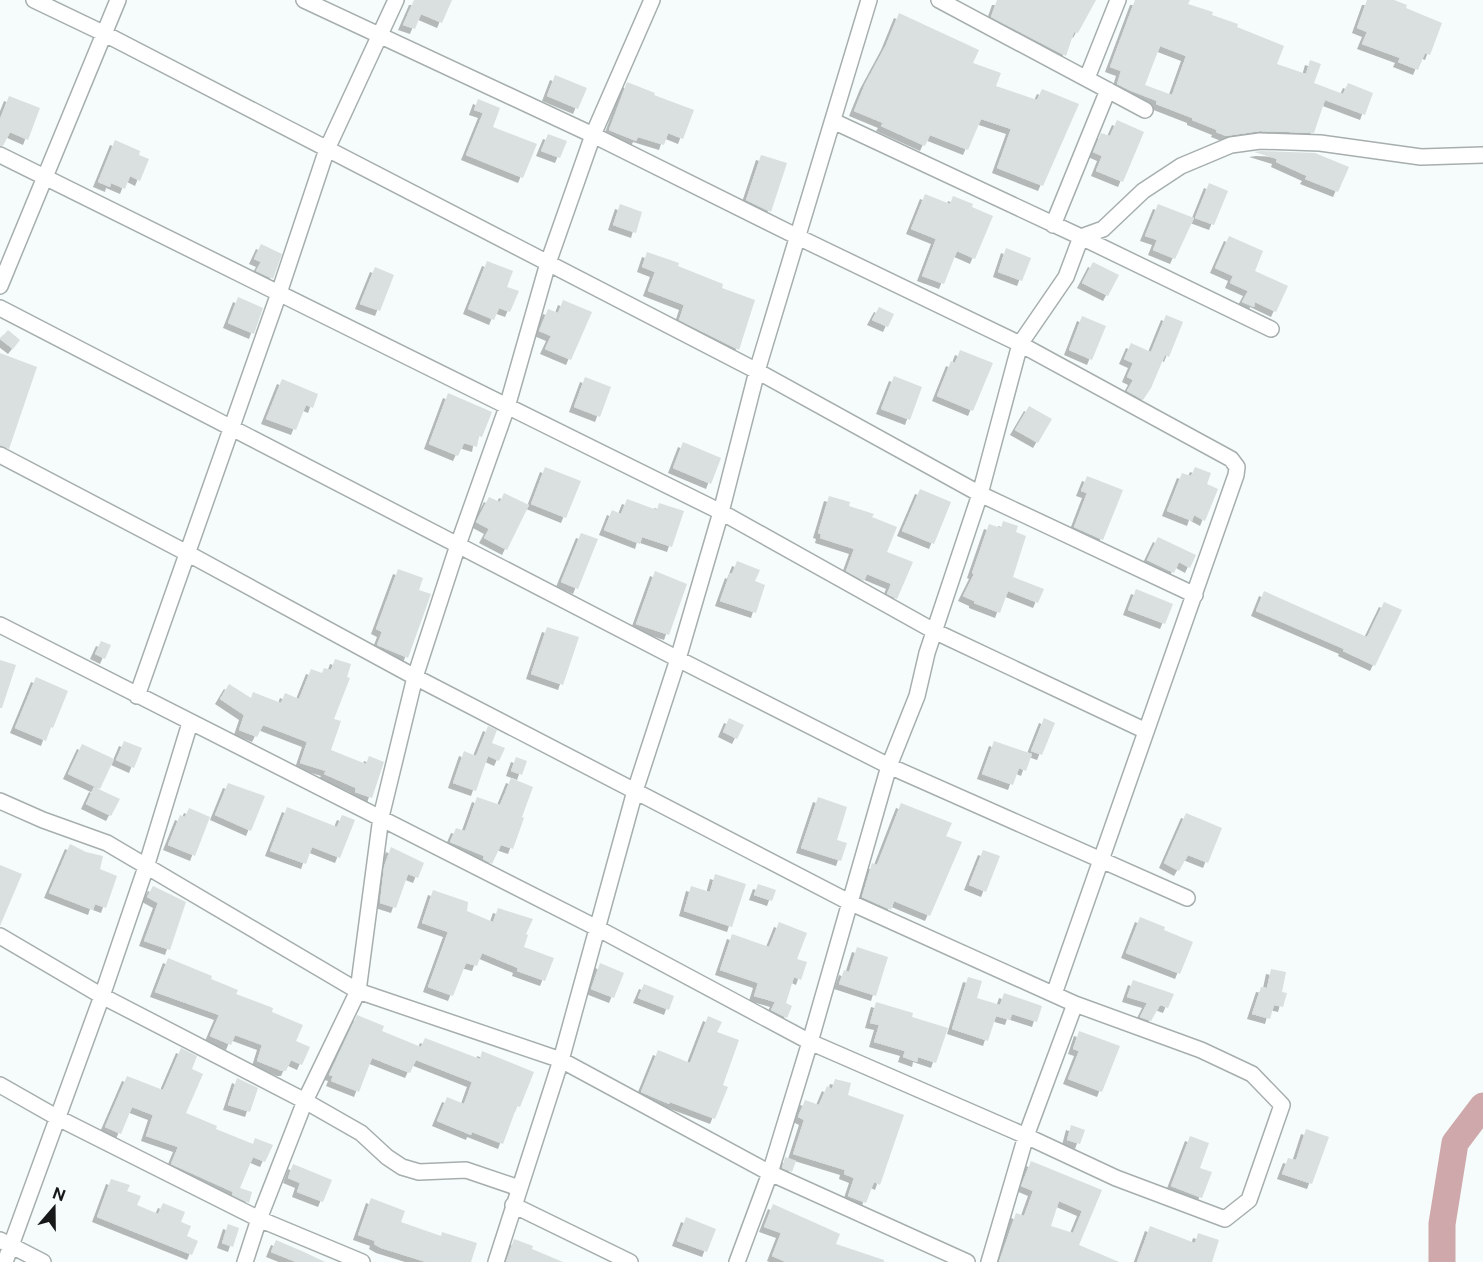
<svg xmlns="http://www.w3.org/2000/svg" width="1483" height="1262" font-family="'Public Sans',sans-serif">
  <defs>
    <filter id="shadow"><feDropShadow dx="-5" dy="5" stdDeviation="0" flood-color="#0004"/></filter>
  </defs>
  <rect width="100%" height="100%" fill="#f5fcfb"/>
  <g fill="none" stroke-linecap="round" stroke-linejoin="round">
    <!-- river -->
    <path stroke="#cea8aa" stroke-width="27" d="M1442,1262V1224L1455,1143L1483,1106"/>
  </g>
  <!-- building -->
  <path fill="#d9e0df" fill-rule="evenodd" filter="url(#shadow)" d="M414,0H452L442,23L421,14L415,29L403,25Z
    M997,0H1096L1078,33L1074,32L1066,56L991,17Z
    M1135,0H1190L1188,4L1213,12L1212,15L1238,24L1237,27L1284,46L1277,64L1306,74L1310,60L1321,64L1314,83L1343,94L1348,83L1373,93L1365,115L1325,100L1314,133L1260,131L1226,136L1216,132L1217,130L1192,120V118L1156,104L1157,101L1129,90L1117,84L1121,71L1110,67ZM1160,46L1186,56L1172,95L1145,85Z
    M1367,0H1394L1407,5L1406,8L1442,23L1430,55L1425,53L1418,70L1398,62L1400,58L1362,44L1367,32L1357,28Z
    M899,13L979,50L973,63L1001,73L996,86L1037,100L1042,89L1079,104L1043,186L997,168L1011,129L981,119L968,150L930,135L925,146L881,126L883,123L854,111L865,84L886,45Z
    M555,75L587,88L578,109L547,96Z
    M627,82L655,93L654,95L694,110L683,139L668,133L664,145L638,137L636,141L609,130Z
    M9,96L40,108L28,140L10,132L3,146L0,145V119Z
    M478,99L500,108L493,127L537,144L523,178L466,155L483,113L474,110Z
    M1117,120L1144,132L1123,182L1096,171L1102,156L1093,152L1101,133L1110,136Z
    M548,134L567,141L560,158L541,151Z
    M115,140L140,151L139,155L149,159L140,181L130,176L125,189L111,183L110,187L98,182Z
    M1261,151L1315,153L1349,167L1338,192L1305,179L1307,176L1276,162L1277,159L1254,152Z
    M761,155L787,163L771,212L746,200Z
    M1209,183L1228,191L1214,225L1195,218Z
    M925,194L950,204L953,196L973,204L972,207L993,216L975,259L957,251L944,284L922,276L936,239L911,229Z
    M620,204L642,212L636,233L613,225Z
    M1158,204L1194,218L1175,259L1153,250L1157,240L1145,236Z
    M1229,236L1263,251L1255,271L1288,286L1276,312L1255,302L1254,307L1242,302L1248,291L1230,283L1233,276L1215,268Z
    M261,244L282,254L273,279L256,271L261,262L254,259Z
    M1006,248L1031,258L1022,281L998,272Z
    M647,252L679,263L678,266L723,284L722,288L755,300L739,350L679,320L684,305L648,291L655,272L642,267Z
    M487,261L513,271L507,287L519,291L510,312L499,308L494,320L468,309Z
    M1093,262L1119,275L1108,296L1082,283Z
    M375,267L394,275L380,311L360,304Z
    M238,297L263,308L254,334L228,323Z
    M563,300L592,312L571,360L545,349L551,336L539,331L548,309L558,313Z
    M879,307L894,314L888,327L872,320Z
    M1166,315L1183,322L1169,357L1165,355L1151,388L1143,400L1127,391L1133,380L1127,377L1133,363L1124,359L1131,343L1151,352Z
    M1082,316L1106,326L1092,360L1069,350Z
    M8,330L20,340L13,349L0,339Z
    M960,350L993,363L973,411L937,396L951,361L955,363Z
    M0,353L37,367L9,449L0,445Z
    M894,376L922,387L910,420L881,409Z
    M585,377L611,387L600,417L574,407Z
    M282,379L318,394L313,408L306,405L296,430L266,419Z
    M448,393L492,412L482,437L479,436L477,447L464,443L458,456L429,444Z
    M1029,406L1052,419L1038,443L1015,430Z
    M683,442L721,458L711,484L673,468Z
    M545,467L581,481L566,518L531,504Z
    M1195,467L1211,473L1207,484L1218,489L1205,521L1194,515L1192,521L1167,511L1182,473L1191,476Z
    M1087,476L1123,490L1103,540L1074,527L1087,493L1081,491Z
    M920,489L951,502L934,544L902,531Z
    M504,493L529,505L507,550L484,538L489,529L476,522L489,497L500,502Z
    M829,496L850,502L849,506L874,514L872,517L897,527L887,552L913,562L897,599L887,594L891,584L867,574L864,581L846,571L854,549L820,538L821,534L818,533Z
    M627,499L657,510L659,503L684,511L672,547L642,537L640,544L604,530L612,510L621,514Z
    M1003,521L1018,526L1016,532L1026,536L1013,577L1044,589L1038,603L1008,591L1000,613L974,603V601L963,596L974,574L972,573L989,524L1001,528Z
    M581,533L598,539L578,589L561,582Z
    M1158,537L1196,555L1190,568L1179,562L1174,573L1147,560Z
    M737,561L760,570L755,581L765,585L756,613L720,601L730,573L732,574Z
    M398,569L423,578L419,590L431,594L408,658L377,645L382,632L376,629Z
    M655,571L687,584L669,635L636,624Z
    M1136,589L1173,604L1165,624L1128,610Z
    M1264,591L1367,637L1384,602L1402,610L1375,666L1343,651L1344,649L1256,611Z
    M547,627L579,637L563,685L531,674Z
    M101,641L111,645L105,659L95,654Z
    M335,659L351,664L347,677L350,678L334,719L341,721L331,750L366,764L369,756L384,762L372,798L355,792L356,788L324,774L326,771L300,763L307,742L263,725L257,737L239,730L244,715L220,699L229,684L251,698L253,692L281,703L285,693L299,699L311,669L322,673L324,668L331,670Z
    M0,660L16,665L2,708H0Z
    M36,677L68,691L53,728L51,727L46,741L15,728Z
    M729,718L744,725L737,739L723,732Z
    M1044,718L1055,723L1042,755L1031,751Z
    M488,726L497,730L492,743L505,748L499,761L488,756L476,791L453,783L464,751L476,756Z
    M124,741L142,748L134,768L116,760Z
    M994,741L1032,754L1026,771L1019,768L1013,785L982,774Z
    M82,744L114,759L100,789L68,774Z
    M516,757L527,761L522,775L511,771Z
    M511,778L533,787L522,817L524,818L513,849L501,845L492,864L483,859L484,856L450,842L456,828L465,831L477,797L500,805Z
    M228,783L265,796L251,831L215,815Z
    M94,787L120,799L111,816L86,804Z
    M818,797L847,807L837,840L847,843L841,861L801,848Z
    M901,803L952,823L946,836L962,842L930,916L894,901L891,910L862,897L872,863L877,865Z
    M287,807L337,827L342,815L355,820L340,858L312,847L306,864L270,851Z
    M189,808L210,817L195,856L168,845L180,815L185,817Z
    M1186,813L1222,828L1208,863L1188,855L1179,871L1164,863Z
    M70,844L86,852L103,856L100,869L117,876L106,908L95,904L93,910L49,893Z
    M391,847L424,863L418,878L408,874L396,908L380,903L384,867Z
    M983,850L1000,856L986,892L969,885Z
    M0,865L22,874L0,926Z
    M715,874L746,884L732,927L684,911L691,886L710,892Z
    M758,884L776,890L772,901L754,895Z
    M153,886L186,902L170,950L144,941L158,903L147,897Z
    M433,890L468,902L467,911L493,922L498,908L533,919L526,934L528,935L524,947L554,958L545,981L517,971L518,968L482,953L477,966L466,963L453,996L428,987L448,932L422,923Z
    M1140,917L1165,927L1164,930L1193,942L1180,974L1126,953Z
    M779,922L807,933L797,959L807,962L801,980L794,977L786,1003L792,1006L787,1018L771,1010L775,1002L754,996L758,983L720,970L732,934L769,947Z
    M857,947L888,957L876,996L839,984L844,970L849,972Z
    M168,958L212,976L211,979L238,990L236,994L273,1008L272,1012L303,1025L296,1041L310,1047L302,1065L291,1060L286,1071H282L257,1061L262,1045L235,1035L231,1045L210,1036L219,1015L155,992Z
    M600,963L624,973L614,998L591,989Z
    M1271,969L1286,972L1282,992L1287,993L1283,1007L1274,1005L1270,1019L1252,1014L1261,987L1267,988Z
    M968,977L982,981L977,998L1000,1005L1004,993L1042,1006L1037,1022L1012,1014L1010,1020L996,1016L988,1041L952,1029Z
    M1133,980L1174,994L1168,1008L1160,1005L1151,1021L1140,1017L1147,1003L1127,997Z
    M644,984L674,996L669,1010L638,998Z
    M876,1002L913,1013L912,1017L948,1028L936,1063L918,1057L917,1062L903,1057L905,1051L874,1042L879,1025L870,1023Z
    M357,1015L384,1026L382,1031L421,1047L425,1038L480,1059L482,1051L534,1072L520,1107L517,1106L503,1144L472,1132L471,1135L437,1121L447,1097L464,1104L472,1082L416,1060L410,1073L372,1058L359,1092L331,1081L333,1076L329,1075Z
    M708,1016L722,1022L717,1032L739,1040L723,1085L728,1087L715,1119L670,1102L669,1104L641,1092L658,1050L690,1063Z
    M1079,1031L1120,1046L1102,1092L1068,1079L1079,1051L1073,1049Z
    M181,1048L197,1056L192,1069L203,1074L186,1113L217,1126L216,1129L253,1144L255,1138L273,1145L265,1162L253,1157L240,1188L252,1192L249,1203L232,1195L233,1192L171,1164L178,1147L146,1136L153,1115L132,1107L121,1134L105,1127L127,1076L163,1090Z
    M237,1078L258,1088L250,1112L228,1105Z
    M835,1079L851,1083L848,1095L904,1115L880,1185L874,1182L866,1203L848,1196L854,1178L844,1174L845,1170L793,1154L804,1120L798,1117L805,1100L819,1105L827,1086L832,1089Z
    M1071,1125L1085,1130L1080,1144L1067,1140Z
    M1306,1129L1329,1137L1312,1184L1282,1174L1288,1158L1296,1160Z
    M1190,1136L1209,1143L1200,1168L1212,1172L1202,1198L1171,1186Z
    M785,1157L796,1161L792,1172L782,1168Z
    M1031,1161L1102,1190L1079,1245L1119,1262H999L1016,1213L1024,1216L1033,1191L1021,1186ZM1059,1201L1082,1211L1073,1233L1051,1226Z
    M293,1164L332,1180L323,1202L297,1192L300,1183L288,1178Z
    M111,1179L130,1185L127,1191L141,1196L137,1205L158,1214L163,1203L185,1212L181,1222L191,1226L187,1236L198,1241L192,1255L97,1217Z
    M371,1198L405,1211L401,1222L441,1236L442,1232L477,1243L471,1262H426L381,1248L374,1244L375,1241L358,1235Z
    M773,1204L840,1234L836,1244L884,1260V1262H786L772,1256L781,1233L764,1227Z
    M686,1217L716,1229L707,1252L677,1241Z
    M228,1224L239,1228L233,1247L222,1243Z
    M1150,1226L1195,1243L1198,1233L1219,1240L1212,1262H1137Z
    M514,1239L533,1246L532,1249L563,1262H506Z
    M276,1240L304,1252L325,1262H296L271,1252Z"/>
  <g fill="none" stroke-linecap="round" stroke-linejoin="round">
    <defs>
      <path id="minor" d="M34,0L103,33L757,371L980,494L1195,595
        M304,0L593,135L798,237L1020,344L1231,459L1237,467L1236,475L1054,994
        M939,0L1145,110
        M1087,78L1118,0
        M833,121L1081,237L1271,329
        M0,155L721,512L934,631L1146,731
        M1053,225L1108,90
        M0,286L118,0
        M0,308L678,659L889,766L1187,898
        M0,455L187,553L415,677L849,902L1075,1004L1201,1050L1252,1074L1282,1105L1249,1200L1225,1219L1116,1178L1026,1136L1075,1004
        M0,625L597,928L810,1042L1026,1136L989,1262
        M137,696L279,293L327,149L396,0
        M0,801L43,820L107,843L358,991L561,1060L770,1173L967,1262
        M0,936L102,996L305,1101L361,1133L387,1157L402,1167L419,1172L466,1170L519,1188
        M0,1085L58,1118L259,1219L362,1262
        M513,1205L630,1262
        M0,1240L43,1262
        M5,1262L102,996L146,867L190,723
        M245,1262L259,1219L305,1101L358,991L381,817L415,677L458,545L507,407L548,263L593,135L652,0
        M496,1262L561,1060L635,791L678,659L721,512L757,371L869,0
        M737,1262L770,1173L810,1042L889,766L917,696L927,653L980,494L1020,344L1066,277L1081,237L1103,229L1143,191L1181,166L1231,145L1260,141L1320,143L1421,157L1483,155"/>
    </defs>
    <!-- minor casing -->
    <use href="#minor" stroke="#a7aeae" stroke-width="18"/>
    <!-- minor -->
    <use href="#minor" stroke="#fff" stroke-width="15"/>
  </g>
  <!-- north arrow -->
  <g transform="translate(54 1208) rotate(20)" stroke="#f5fcfb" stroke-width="4.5" paint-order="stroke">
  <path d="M0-4.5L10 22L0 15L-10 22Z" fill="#171919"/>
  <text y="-9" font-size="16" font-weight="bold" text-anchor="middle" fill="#171919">N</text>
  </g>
</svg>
